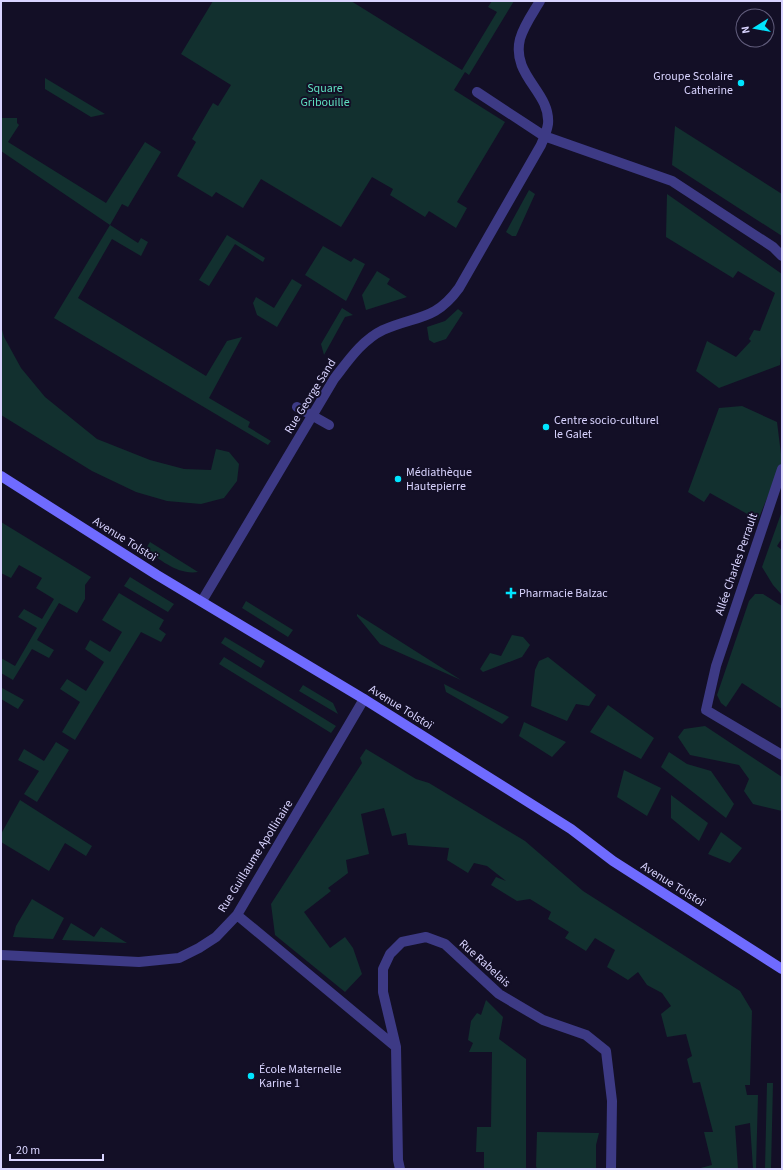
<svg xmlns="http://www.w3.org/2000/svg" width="783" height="1170" font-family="'Source Sans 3',sans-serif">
  <rect width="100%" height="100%" fill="#130f26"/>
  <!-- green -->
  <path fill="#12302f" d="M213,1H351L462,70L497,12L488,7L492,1H514L469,75L465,72L454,90L505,122L457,202L467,208L456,228L429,211L425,217L390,195L393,189L372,177L341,227L261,179L243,208L216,192L212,197L177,176L196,142L192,139L213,103L218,106L231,85L181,54Z
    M45,78L105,114L91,117L45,89Z
    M1,118H17V123L19,125L8,142L106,203L145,142L161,152L128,207L122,204L110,225L138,243L141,238L148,242L141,256L112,239L78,298L206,376L227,341L242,337L209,398L250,422L248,427L271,441L268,445L54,318L110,225L1,151Z
    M675,126L782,194V236L672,165Z
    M529,190L535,194L516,236H512L506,232Z
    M667,194L782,274V346L780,365L719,388L696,371L707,341L736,357L751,341L749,339L754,330L760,331L775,293L738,271L733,278L666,237Z
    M227,235L265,258L263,262L235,244L209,286L199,280Z
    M323,246L351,262L354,258L365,264L346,301L305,275Z
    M377,271L390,279L387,284L407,297L366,310L362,295Z
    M292,279L302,285L277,327L257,315L253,303L256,297L274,308Z
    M342,308L353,315L345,317L324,355L321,344Z
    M458,309L463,313L446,339L434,343L429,340L427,327L445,321Z
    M1,326L4,337L21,368L45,397L97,439L150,460L184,469L211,470L216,449L229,452L239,464L237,481L224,498L201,504L167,501L136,492L92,471L1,415Z
    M742,406L777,422L782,462L758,520L710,493L704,502L688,492L719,408Z
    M782,511V538L777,546L782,550V595L773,585L762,567Z
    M1,522L91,577L85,585V599L77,613L59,603L37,640L54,650L49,658L32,649L13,680L1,673V658L15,666L37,628L18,617L24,609L42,619L54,599L36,588L42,578L19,565L11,578L1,573Z
    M150,542L198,572C177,575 162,560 145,550Z
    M130,577L174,604L168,612L124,586Z
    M119,593L164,620L159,629L166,634L161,642L141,632L75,740L62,732L80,702L60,689L67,679L86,691L104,662L85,649L90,640L110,652L122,632L102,620Z
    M755,594H763L782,606V709L742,683L726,707L721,703L717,695L749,601Z
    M246,601L293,630L288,637L242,608Z
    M357,614L461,680L380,644L357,616Z
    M512,635L523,637L530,645L522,657L483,672L480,669L490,653L501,656Z
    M225,637L265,661L261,668L221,643Z
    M224,657L336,726L331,733L219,664Z
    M548,657L596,695L589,706L576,704L567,721L531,706L535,670L539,661Z
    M444,684L509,717L502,724L446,692Z
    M303,685L333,703L338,714L299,691Z
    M2,688L24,700L18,709L1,699Z
    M608,705L654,738L641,759L590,732Z
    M524,722L566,742L552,757L519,736Z
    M705,726L782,777V811L753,804L744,791L749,779L739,765L690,755L678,737L684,729Z
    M56,742L69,750L37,802L24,794L39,771L18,760L24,749L44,761Z
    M366,749L416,779L429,783L525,841L583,891L740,991L752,1011L750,1085H745L747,1095H758L756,1169H753L750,1123L735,1126L738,1169H697L712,1165L704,1132H713L700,1082L693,1083L687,1059L692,1056L686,1034L667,1037L661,1014L671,1006L662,993L647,985L638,972L628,980L607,967L615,950L595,938L586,951L565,938L569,932L548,919L551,912L530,899L517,901L491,885L496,877L506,881L487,866L474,863L468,873L447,860L449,848L408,845L406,833L392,836L384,808L361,814L369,854L346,860L348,873L328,888L331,891L304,912L330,948L345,937L353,948L362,974L345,992L275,935L271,904L362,763L360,758Z
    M669,752L687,764L711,771L734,804L726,818L661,767Z
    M624,770L661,788L647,816L617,797Z
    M671,795L708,823L699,841L671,818Z
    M20,800L92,846L86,856L65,843L49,871L1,842V834Z
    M721,832L742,848L730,863L708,854Z
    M32,899L64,918L53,939L13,937L16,926Z
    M71,923L94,937L101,927L127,943L62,940Z
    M486,1000L503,1017L499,1039L526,1059V1169H484V1152H476L477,1127H491L492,1052H469L473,1043L468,1040L471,1021L477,1013L481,1015Z
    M767,1083H773L771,1169H765Z
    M537,1132L599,1133L596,1145V1169H537L536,1166Z"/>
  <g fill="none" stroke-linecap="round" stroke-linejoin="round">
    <!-- street -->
    <path stroke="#3d3a85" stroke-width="10" d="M477,92L544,136L672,181L773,247L782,256
      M297,407L329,425
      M782,469L716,666L706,710L782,755
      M202,601L334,379C348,361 362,340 383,330C417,315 435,321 459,288L541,145C544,138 547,131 548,124C551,92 511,76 520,39C524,25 533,13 540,1
      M237,915L396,1047
      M1,955L139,962L179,958L199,948L216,937L237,915L364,699
      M400,1169L398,1160L396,1047L383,992V969L390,954L402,942L426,937L445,944L499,994L543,1020L586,1035L606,1051L612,1101L611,1169"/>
    <!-- secondary -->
    <path stroke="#6f6bff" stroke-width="10" d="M1,476L157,575L364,699L571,829L613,861L782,969"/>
  </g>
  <!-- markers -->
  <g fill="#00e5ff" stroke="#130f26" stroke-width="1.5">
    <circle cx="741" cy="83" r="4"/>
    <circle cx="546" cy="427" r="4"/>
    <circle cx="398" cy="479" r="4"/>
    <path d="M509 587h4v4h4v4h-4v4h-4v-4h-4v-4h4z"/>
    <circle cx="251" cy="1076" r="4"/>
  </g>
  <g text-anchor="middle" stroke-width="4" stroke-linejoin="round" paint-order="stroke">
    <!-- poi labels -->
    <g font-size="12" fill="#d9d4ff" stroke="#130f26" text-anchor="start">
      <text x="733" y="80" text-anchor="end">Groupe Scolaire<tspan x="733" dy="14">Catherine</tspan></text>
      <text x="554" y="424">Centre socio-culturel<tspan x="554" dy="14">le Galet</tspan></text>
      <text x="406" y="476">Médiathèque<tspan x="406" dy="14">Hautepierre</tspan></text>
      <text x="519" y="597">Pharmacie Balzac</text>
      <text x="259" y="1073">École Maternelle<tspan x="259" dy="14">Karine 1</tspan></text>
    </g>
    <!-- park labels -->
    <g font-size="12" fill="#5fe0c0" stroke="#130f26">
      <text x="325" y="92">Square<tspan x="325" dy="14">Gribouille</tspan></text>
    </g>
    <!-- street labels -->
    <g font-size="12" fill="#d9d4ff" stroke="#130f26">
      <text transform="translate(310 396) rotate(-58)" y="4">Rue George Sand</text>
      <text transform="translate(125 539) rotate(32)" y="4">Avenue Tolstoï</text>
      <text transform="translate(736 564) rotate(-71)" y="4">Allée Charles Perrault</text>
      <text transform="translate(401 707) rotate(32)" y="4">Avenue Tolstoï</text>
      <text transform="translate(255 856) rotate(-58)" y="4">Rue Guillaume Apollinaire</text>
      <text transform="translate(673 884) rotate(32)" y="4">Avenue Tolstoï</text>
      <text transform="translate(485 963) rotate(42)" y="4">Rue Rabelais</text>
    </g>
  </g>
  <!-- border -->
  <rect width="783" height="1170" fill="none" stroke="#d9d4ff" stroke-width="4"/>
  <!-- north arrow -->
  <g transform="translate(755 28) rotate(259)"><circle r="19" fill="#130f26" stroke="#625e7d"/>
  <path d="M0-3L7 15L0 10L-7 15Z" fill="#00e5ff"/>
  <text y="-6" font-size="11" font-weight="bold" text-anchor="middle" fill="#d9d4ff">N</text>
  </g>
  <!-- scale -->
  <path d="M10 1154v6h93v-6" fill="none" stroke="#d9d4ff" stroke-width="2"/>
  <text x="16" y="1154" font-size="12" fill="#d9d4ff" stroke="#130f26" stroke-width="3" paint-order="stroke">20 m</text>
</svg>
